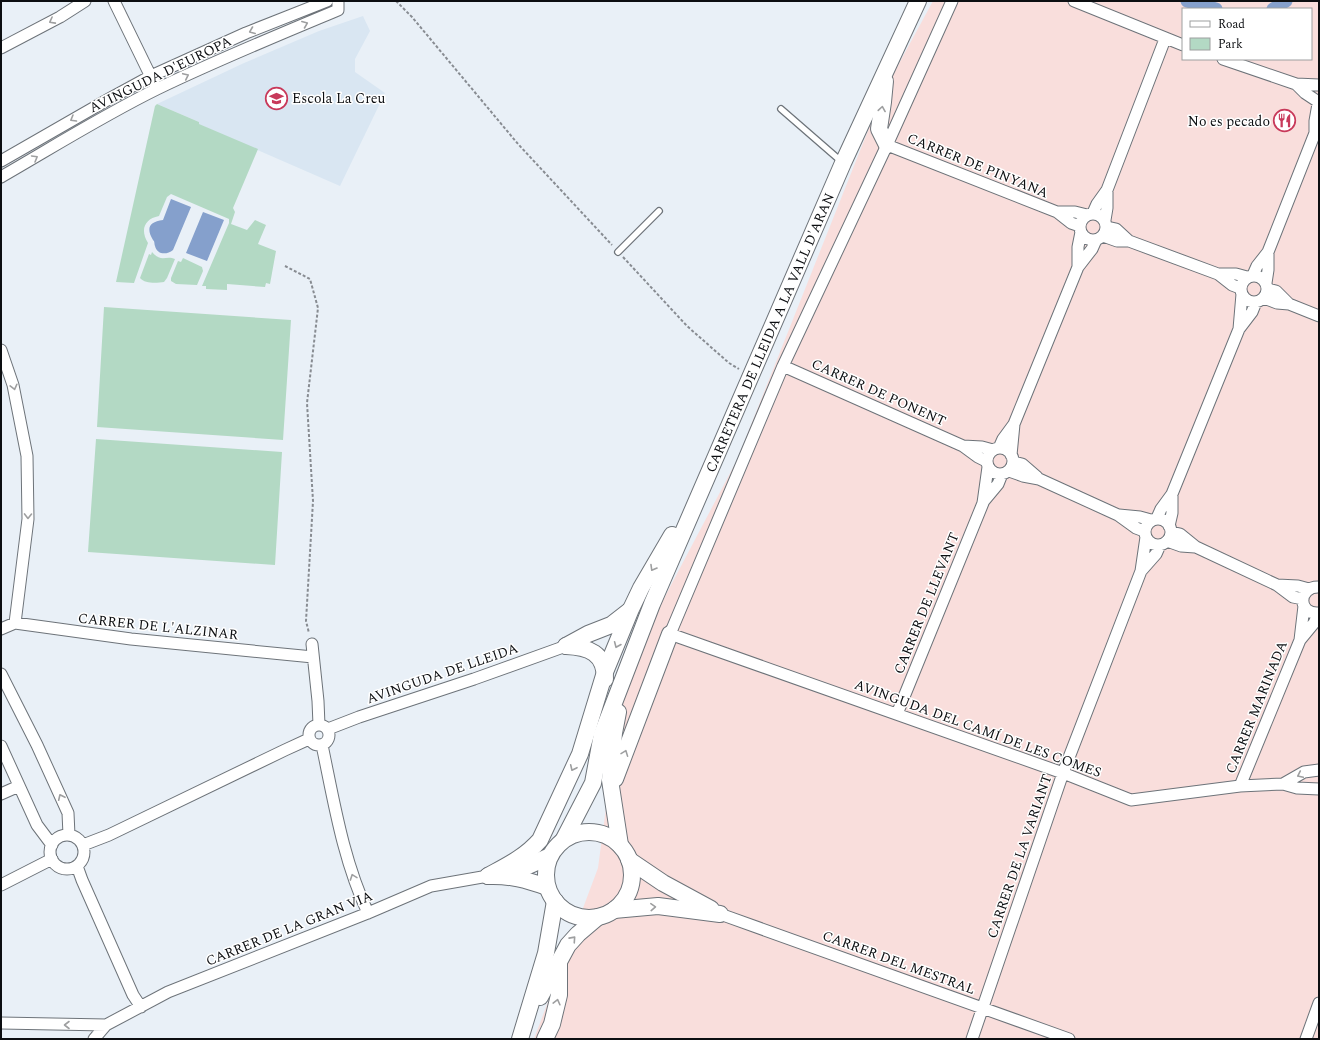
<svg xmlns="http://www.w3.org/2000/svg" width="1320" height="1040" font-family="Spectral,serif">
  <rect width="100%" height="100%" fill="#e9f0f7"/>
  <!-- industrial -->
  <path fill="#f9dedc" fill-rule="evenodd" d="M933,1H1319V1039H534L598,868L620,703L651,623L737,460L883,93ZM1183,9H1311V59H1183Z"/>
  <!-- built -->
  <path fill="#d9e6f2" d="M363,16L370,31L355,59V72L385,93L340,186L198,124L199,122L157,104L244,63L319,31Z"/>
  <!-- green -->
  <path fill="#b3d9c4" d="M157,104L199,122V124L258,149L233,208L235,212L231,224L247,230L255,220L266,225L258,244L276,251L270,284L266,283L265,287L227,284V290L206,289V286H202L229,223V219L171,194L167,197L159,216C144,219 140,230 148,243L134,283L116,282L155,106Z
    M152,252C161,263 166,255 175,259L167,278L164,282C157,283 145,284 140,278L149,254L151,255Z
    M183,258L202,267L203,271L197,285L176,284L171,281V278L178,261L181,262Z
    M104,307L291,320L283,440L97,427Z
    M96,439L282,452L275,565L88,552Z"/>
  <!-- water -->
  <path fill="#85a0cc" d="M171,199L191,207L173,250C167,255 157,255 155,246C154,243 155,242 153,240C146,228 149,222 163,220Z
    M203,212L224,220L207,261L186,253Z"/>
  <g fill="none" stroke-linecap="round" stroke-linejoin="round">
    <!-- canal -->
    <path stroke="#85a0cc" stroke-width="13" d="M1187,1L1216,9
      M1273,9L1286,1"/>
    <defs>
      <path id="lane" d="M781,109L842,162
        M618,252L659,211"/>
      <path id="street" d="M114,1L154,83
        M952,1L887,145L783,366L670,634L1063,773L1131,800L1240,786L1283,784L1297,788L1319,789
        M1074,1L1183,45
        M1,48L60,17L85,1
        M1223,59L1296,84L1319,85
        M1296,84L1305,93L1317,101
        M887,145L1057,212L1071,223L1080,226
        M1,161L109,99L151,76L246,33L327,1
        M1,177C53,147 104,115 157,89C217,60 278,35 338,10V1
        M1057,212H1075L1087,215
        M1093,213L1097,204L1107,190L1165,39
        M1080 227a13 13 0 1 1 26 0a13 13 0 1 1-26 0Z
        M1105,220L1107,208V190
        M1107,227L1116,229L1129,241
        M1103,236L1117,241H1129L1218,274L1232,285L1240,288
        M1078,267V247L1081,232
        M1218,274H1236L1247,277
        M1253,275L1257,266L1268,252L1315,133V121L1318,104
        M1241 289a13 13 0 1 1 26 0a13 13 0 1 1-26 0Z
        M1266,283L1268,270V252
        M1267,289L1276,291L1289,304
        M1264,298L1277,303L1289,304L1319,316
        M1239,329L1242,294
        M1,350L13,385L27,456L28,519L15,623
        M783,366L963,446L978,457L986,461
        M963,446L982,447L993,450
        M987 461a13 13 0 1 1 26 0a13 13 0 1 1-26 0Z
        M999,448L1003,439L1014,424L1078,267L1092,249L1096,240
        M1011,455L1014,424
        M1013,462L1022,464L1037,477
        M1009,471L1023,476L1039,479L1118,515L1136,528L1144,531
        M983,502L998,484L1002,474
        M1119,515L1140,517L1151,520
        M1157,518L1161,509L1172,494L1239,329L1252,312L1256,302
        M1145 532a13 13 0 1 1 26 0a13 13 0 1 1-26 0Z
        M1169,526L1172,513V494
        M1171,532L1180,534L1196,547L1277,585L1293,597L1303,599
        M1167,541L1181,546L1195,547
        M1141,571L1156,554L1160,545
        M1277,585L1298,586L1309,589
        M1319,587C1298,586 1297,615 1319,613
        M1,629L15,623L131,639L313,657
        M1300,640L1314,623L1319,613
        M312,644L318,701L319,725
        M1,674L37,745L68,813L69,835
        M897,714L983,503L988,467
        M309 735a10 10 0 1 1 20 0a10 10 0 1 1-20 0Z
        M328,729L359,717L474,679L566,646
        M322,745C334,802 343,860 368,913
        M1,746L37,825L52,845
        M1283,784L1304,772L1319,770
        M1240,786L1300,640L1304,606
        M1,794L19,786
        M50 852a17 17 0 1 1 34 0a17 17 0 1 1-34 0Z
        M83,845L109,835L285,750L309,739
        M77,866L82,880L133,995L141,1007
        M1,885L52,859
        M720,914L1069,1039
        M1,1023L106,1025
        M94,1039L106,1025L168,992L368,913L431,886L488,876
        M972,1039L1063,773L1141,571L1146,537
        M1306,1039L1319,1003"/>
      <g id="secondary">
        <path d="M885,81L883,102L879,129L887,145"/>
        <path d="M566,646C589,647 605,653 605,679"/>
        <path d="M566,646L588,634L611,625L629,611"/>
        <path d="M618,712L614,733L610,780L620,845"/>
        <path d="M615,779L670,634"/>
        <circle cx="589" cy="875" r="43"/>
        <path id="s1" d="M564,839L593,783L602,734L652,604L843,163L918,1"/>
        <path d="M629,860L663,883L711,909"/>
        <path d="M509,873L528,866L550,856"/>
        <path d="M488,876C508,865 525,857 540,840L580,754L605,672L631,609L641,588L672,535"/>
        <path d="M488,876C510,875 527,880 547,887"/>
        <path d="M614,910L658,906L720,914"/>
        <path d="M540,997L568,945L578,934L598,917"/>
        <path d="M520,1039L546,953L555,901"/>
        <path d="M545,1039L552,1024L559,995V963"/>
      </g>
    </defs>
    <!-- lane casing -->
    <use href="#lane" stroke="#6d7379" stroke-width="8"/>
    <!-- street casing -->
    <use href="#street" stroke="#6d7379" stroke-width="13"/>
    <!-- secondary casing -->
    <use href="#secondary" stroke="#6d7379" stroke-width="18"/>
    <!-- path -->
    <path stroke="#888c92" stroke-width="2" stroke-dasharray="3 2" stroke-linecap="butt" d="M396,1L412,17L518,144L612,245
      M623,257L687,326L729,363L739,369
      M285,266L310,279L318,308L307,403L313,501L306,621L309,633"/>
    <!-- lane -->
    <use href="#lane" stroke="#fff" stroke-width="5.5"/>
    <!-- street -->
    <use href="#street" stroke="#fff" stroke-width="11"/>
    <!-- secondary -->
    <use href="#secondary" stroke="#fff" stroke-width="16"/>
  </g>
  <!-- one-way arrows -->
  <defs><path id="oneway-chevron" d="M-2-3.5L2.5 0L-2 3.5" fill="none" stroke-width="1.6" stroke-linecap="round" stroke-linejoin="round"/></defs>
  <g stroke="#9e9fa0">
    <use href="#oneway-chevron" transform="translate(52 21) rotate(152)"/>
    <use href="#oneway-chevron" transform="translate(305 24) rotate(-22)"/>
    <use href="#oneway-chevron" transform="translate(252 31) rotate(158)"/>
    <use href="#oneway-chevron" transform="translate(186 76) rotate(-25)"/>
    <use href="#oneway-chevron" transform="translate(882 109) rotate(-81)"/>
    <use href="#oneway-chevron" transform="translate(73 119) rotate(150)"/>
    <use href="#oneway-chevron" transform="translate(35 158) rotate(-30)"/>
    <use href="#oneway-chevron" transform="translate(14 387) rotate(76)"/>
    <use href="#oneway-chevron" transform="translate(28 516) rotate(91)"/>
    <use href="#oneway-chevron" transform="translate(653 568) rotate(120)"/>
    <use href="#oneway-chevron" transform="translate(617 645) rotate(113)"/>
    <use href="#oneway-chevron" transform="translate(625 753) rotate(-69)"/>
    <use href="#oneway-chevron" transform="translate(573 768) rotate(115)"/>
    <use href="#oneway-chevron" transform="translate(1300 775) rotate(155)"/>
    <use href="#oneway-chevron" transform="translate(61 797) rotate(-115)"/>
    <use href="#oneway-chevron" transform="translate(353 877) rotate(-110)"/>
    <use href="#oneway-chevron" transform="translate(653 907) rotate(-3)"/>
    <use href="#oneway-chevron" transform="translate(573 939) rotate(-48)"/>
    <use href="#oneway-chevron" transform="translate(557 1002) rotate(-76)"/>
    <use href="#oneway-chevron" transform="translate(67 1025) rotate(-180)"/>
  </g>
  <!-- icons -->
  <defs>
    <symbol id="school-ring" viewBox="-11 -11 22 22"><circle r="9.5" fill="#fff" stroke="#c8395a" stroke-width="1.5"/><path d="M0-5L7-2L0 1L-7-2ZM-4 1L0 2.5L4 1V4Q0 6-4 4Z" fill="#c8395a"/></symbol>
    <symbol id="restaurant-ring" viewBox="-11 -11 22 22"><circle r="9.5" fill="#fff" stroke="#c8395a" stroke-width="1.5"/><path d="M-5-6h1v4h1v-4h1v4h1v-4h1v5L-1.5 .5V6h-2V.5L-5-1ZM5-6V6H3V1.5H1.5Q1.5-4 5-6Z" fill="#c8395a"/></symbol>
  </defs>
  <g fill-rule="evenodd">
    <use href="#school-ring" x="264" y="86" width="25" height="25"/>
    <use href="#restaurant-ring" x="1272" y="108" width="25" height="25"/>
  </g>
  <g text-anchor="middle" stroke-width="3" stroke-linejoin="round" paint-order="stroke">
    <!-- street labels -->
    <g font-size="14" fill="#0c0e11" stroke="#fff">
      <text transform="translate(160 74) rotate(-26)" y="5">AVINGUDA D'EUROPA</text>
      <text transform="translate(978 165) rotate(22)" y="5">CARRER DE PINYANA</text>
      <text dy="5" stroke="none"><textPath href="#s1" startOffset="548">CARRETERA DE LLEIDA A LA VALL D'ARAN</textPath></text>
      <text transform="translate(879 392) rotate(24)" y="5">CARRER DE PONENT</text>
      <text transform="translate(926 603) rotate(-68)" y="5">CARRER DE LLEVANT</text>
      <text transform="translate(158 626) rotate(6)" y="5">CARRER DE L'ALZINAR</text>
      <text transform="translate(442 673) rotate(-19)" y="5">AVINGUDA DE LLEIDA</text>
      <text transform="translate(1256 707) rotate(-68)" y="5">CARRER MARINADA</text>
      <text transform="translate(978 728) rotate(20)" y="5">AVINGUDA DEL CAMÍ DE LES COMES</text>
      <text transform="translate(1019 856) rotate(-71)" y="5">CARRER DE LA VARIANT</text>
      <text transform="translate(289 928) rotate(-22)" y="5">CARRER DE LA GRAN VIA</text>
      <text transform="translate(899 962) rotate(20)" y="5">CARRER DEL MESTRAL</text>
    </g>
    <!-- poi labels -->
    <g font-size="14" fill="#0c0e11" stroke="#fff" text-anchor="start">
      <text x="292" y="103">Escola La Creu</text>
      <text x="1270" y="126" text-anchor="end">No es pecado</text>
    </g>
  </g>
  <!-- border -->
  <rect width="1320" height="1040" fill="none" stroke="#0c0e11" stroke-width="4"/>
  <!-- legend -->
  <rect x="1182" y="8" width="130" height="52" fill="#ffffff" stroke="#9e9fa0"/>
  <rect x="1190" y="21" width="20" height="6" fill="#ffffff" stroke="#9e9fa0"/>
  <text x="1218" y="28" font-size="12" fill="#0c0e11">Road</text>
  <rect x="1190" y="38" width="20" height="12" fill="#b3d9c4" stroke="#9e9fa0"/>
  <text x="1218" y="48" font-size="12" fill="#0c0e11">Park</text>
</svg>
